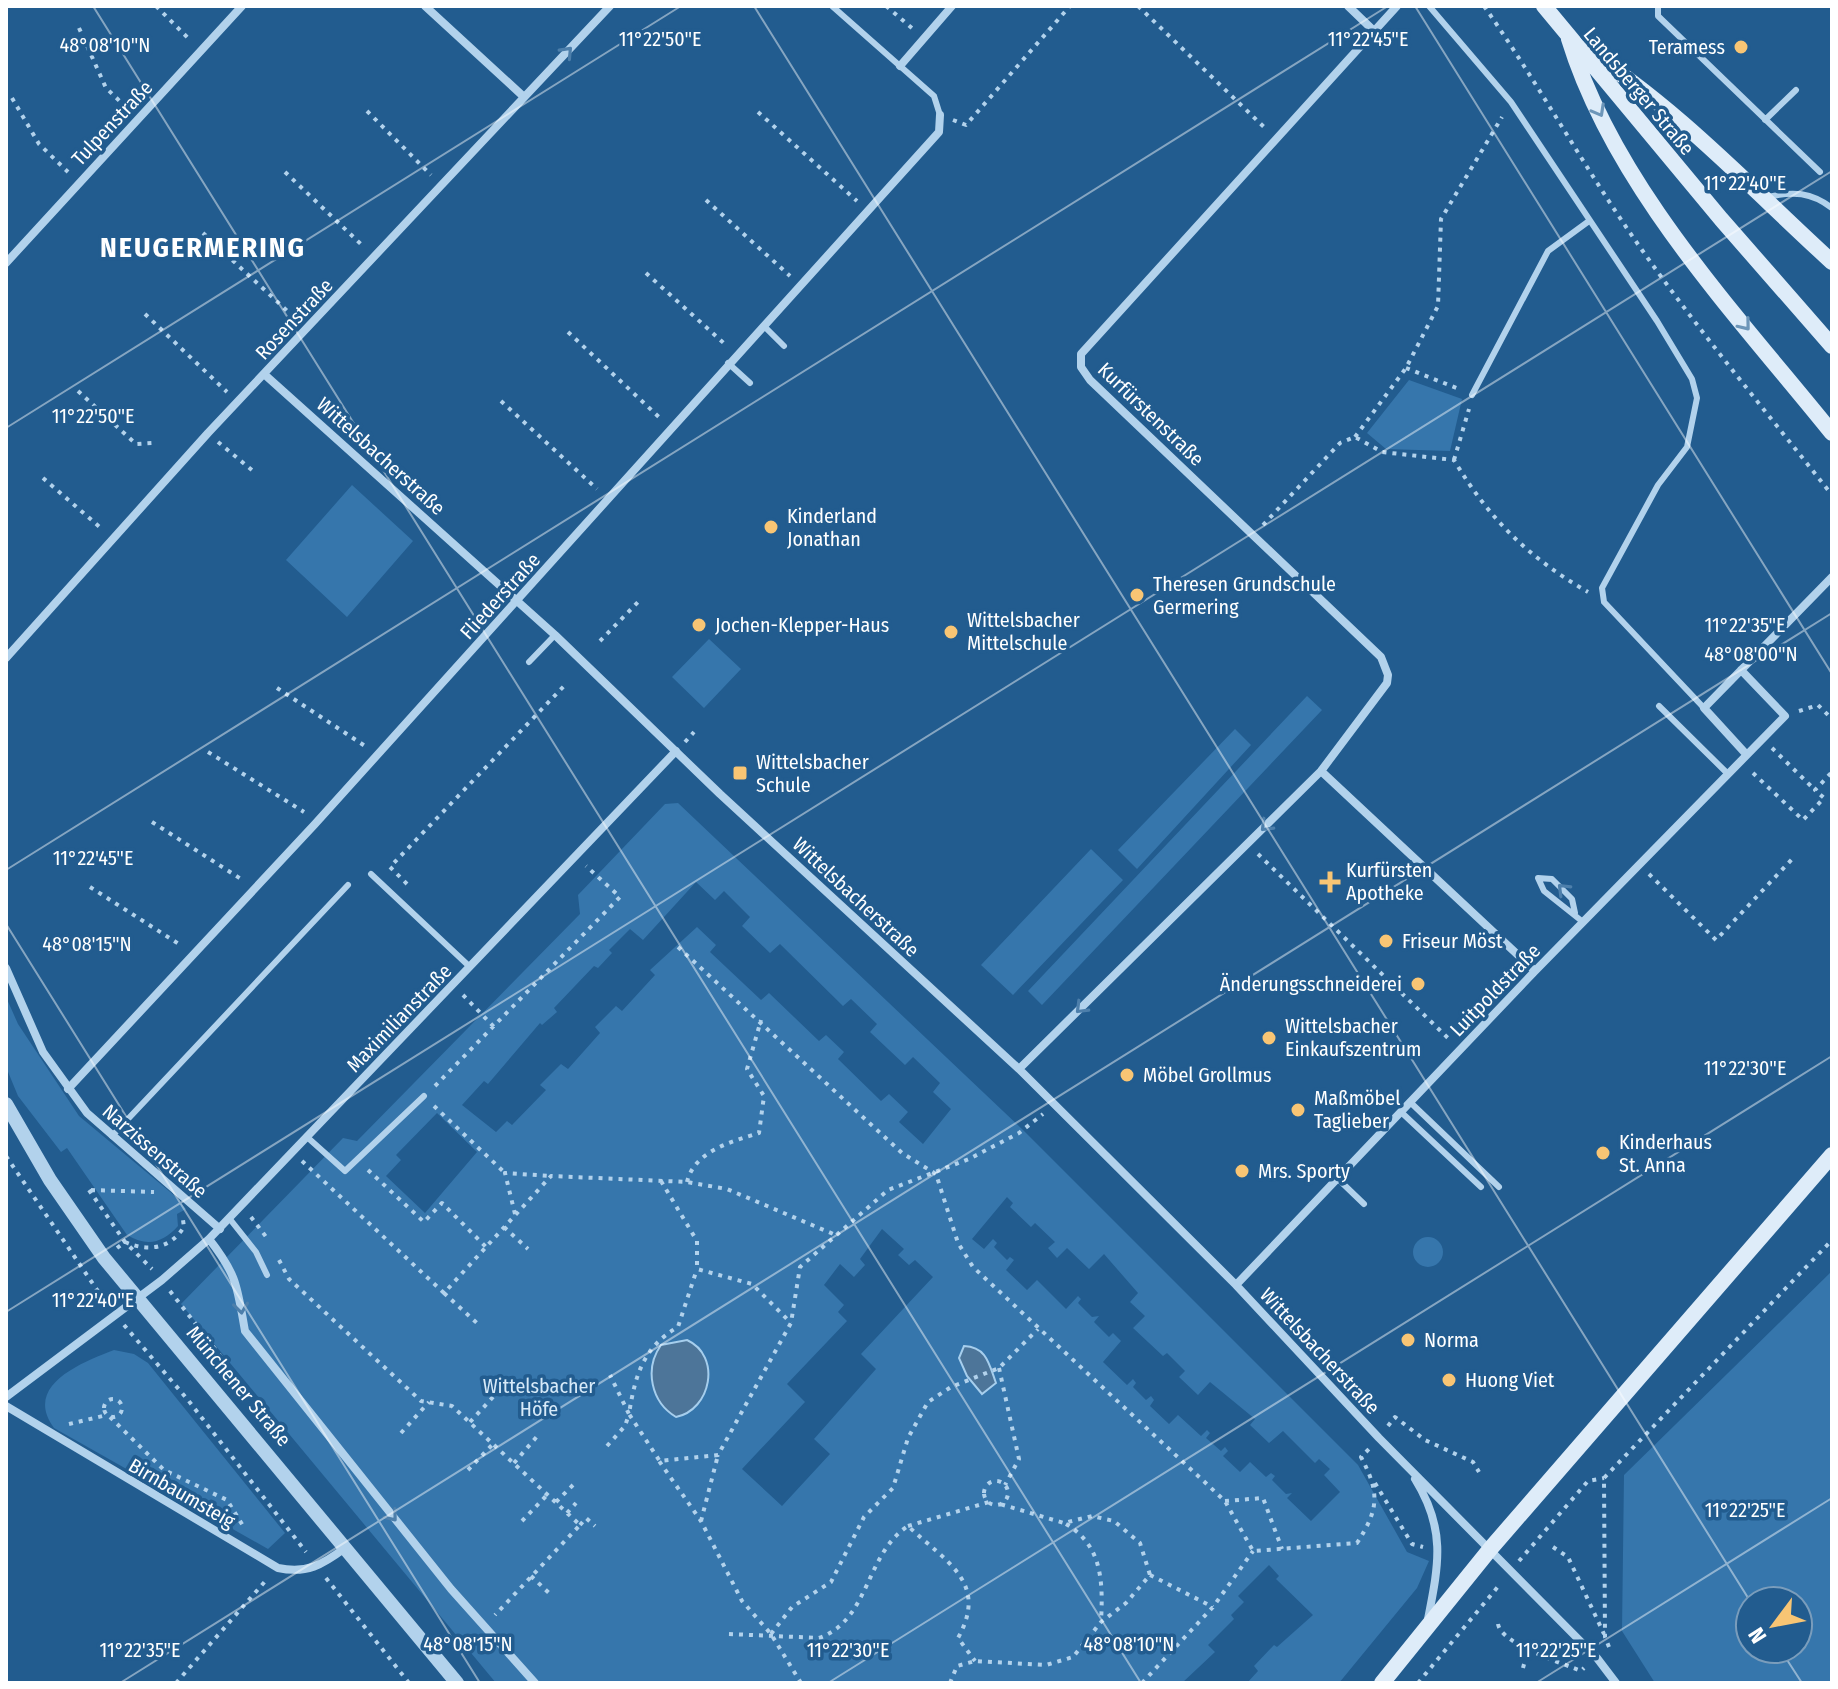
<svg xmlns="http://www.w3.org/2000/svg" width="1838" height="1689" font-family="'Fira Sans Condensed',sans-serif">
  <rect width="100%" height="100%" fill="#225c8f"/>
  <!-- green -->
  <path fill="#3676ac" fill-rule="evenodd" d="M1409,380L1462,399L1450,451L1386,449L1367,433Z
    M352,485L413,541L347,617L286,560Z
    M709,639L741,669L704,708L672,677Z
    M1307,696L1322,710L1042,1005L1028,991Z
    M1235,729L1251,745L1137,869L1118,850Z
    M678,803L1023,1130L1358,1465L1407,1552L1429,1561L1417,1588L1339,1683H1247L1258,1671L1254,1666L1274,1645L1277,1647L1313,1615L1276,1579L1279,1576L1269,1565L1238,1596L1244,1602L1231,1615L1234,1619L1208,1645L1215,1652L1182,1683H496L181,1304L343,1138L357,1141L580,914L578,895L665,804ZM696,882L715,900L724,891L750,917L742,926L770,953L780,944L843,1006L851,999L877,1024L870,1032L905,1065L913,1057L940,1083L933,1092L951,1109L923,1144L899,1122L908,1112L889,1094L881,1101L838,1059L844,1052L826,1035L819,1041L769,993L761,1000L710,952L716,945L697,927L650,970L655,975L622,1011L616,1006L595,1027L600,1033L568,1069L561,1064L540,1085L546,1090L512,1125L507,1121L496,1132L462,1105L484,1081L488,1084L540,1023L542,1025L557,1012L554,1008L594,966L598,968L612,953L609,950L630,929L643,940ZM437,1113L477,1152L425,1213L386,1176L401,1160L396,1155ZM1007,1197L1013,1203L1010,1207L1031,1227L1035,1223L1055,1242L1048,1248L1057,1258L1067,1248L1089,1269L1104,1254L1138,1293L1130,1302L1145,1316L1133,1328L1163,1356L1167,1353L1185,1371L1179,1377L1198,1395L1210,1382L1255,1419L1250,1425L1269,1443L1283,1431L1315,1463L1319,1459L1330,1469L1324,1475L1340,1492L1311,1521L1287,1498L1292,1493L1286,1494L1272,1480L1275,1476L1271,1473L1266,1477L1250,1462L1240,1472L1223,1456L1228,1451L1225,1447L1221,1451L1206,1438L1210,1433L1207,1430L1201,1436L1178,1415L1169,1424L1150,1406L1154,1400L1151,1396L1146,1400L1133,1387L1136,1383L1133,1379L1127,1385L1103,1362L1121,1341L1113,1333L1109,1337L1094,1322L1099,1316L1092,1317L1078,1303L1081,1299L1078,1296L1066,1309L1037,1280L1027,1290L1006,1270L1014,1260L1010,1257L1007,1260L994,1247L997,1243L993,1239L984,1249L972,1239ZM882,1229L904,1249L898,1255L909,1265L915,1260L933,1277L861,1354L876,1369L814,1439L830,1454L782,1506L742,1469L805,1402L787,1384L847,1321L838,1312L844,1305L824,1285L840,1264L854,1277L865,1265L860,1259Z
    M1091,849L1123,880L1013,995L981,965Z
    M6,997L18,1024L79,1116L175,1196L186,1209L177,1214L178,1226C163,1243 147,1247 127,1235L67,1148L61,1152L18,1096L6,1067Z
    M1413 1252a15 15 0 1 1 30 0a15 15 0 1 1-30 0Z
    M1832,1271V1683H1655L1622,1631L1624,1475ZM1750,1601H1798V1649H1750Z
    M114,1350L134,1354L148,1363L285,1533L268,1549L54,1428C23,1386 80,1363 114,1350Z"/>
  <!-- water -->
  <path fill="#4d7599" stroke="#a6ceed" stroke-width="2" d="M687,1340C722,1356 711,1410 676,1417C651,1402 644,1369 661,1345Z
    M964,1346C987,1347 989,1364 996,1383L982,1394L967,1376L959,1358Z"/>
  <g fill="none" stroke-linecap="round" stroke-linejoin="round">
    <!-- path -->
    <path stroke="#b2d2ec" stroke-width="4" stroke-dasharray="4 6" stroke-linecap="butt" d="M156,6L191,41
      M886,6L913,29
      M1138,6L1265,128
      M1484,6C1540,86 1586,171 1642,250C1702,335 1768,414 1832,495
      M79,28L106,88L129,110
      M12,98L39,144L68,172
      M367,111L431,175
      M758,112L857,201
      M953,120L966,125L1070,6
      M285,172L364,247
      M706,200L790,276
      M203,233L296,319
      M646,273L727,346
      M145,314L227,392
      M568,332L660,418
      M1406,368L1459,389
      M78,391L136,444L153,443
      M501,401L597,489
      M1355,437L1406,368L1438,306L1441,219L1502,117
      M218,442L253,471
      M1454,460L1469,409
      M43,478L102,529
      M1263,525L1340,443L1355,437L1382,452L1454,460C1489,519 1529,558 1588,592
      M600,641L641,599
      M277,688L365,746
      M1799,711L1818,705L1832,719
      M685,742L694,732
      M1772,748L1815,790
      M208,752L304,812
      M1753,773L1803,820L1824,798L1815,790L1832,772
      M152,822L241,879
      M1258,854L1450,1040
      M1649,874L1716,940L1794,857
      M407,884L390,867L565,685
      M90,887L182,946
      M678,947L902,1153L936,1174L958,1243L973,1267L1225,1501L1253,1551L1357,1543C1379,1509 1380,1493 1361,1457L1369,1449
      M463,995L495,1028
      M435,1086L620,897L586,866
      M434,1106L505,1173
      M6,1156L106,1303
      M302,1161L444,1293L551,1176L687,1182L727,1189L838,1236
      M368,1170L424,1222L442,1203L486,1247
      M661,1181L697,1241V1269L752,1284L791,1323
      M687,1182C694,1151 733,1141 759,1133L764,1096L747,1069L761,1020
      M89,1190L125,1242L152,1269
      M91,1190L154,1192
      M515,1214L505,1173L551,1176
      M251,1217L267,1238
      M504,1227L528,1249
      M117,1248L125,1242C148,1252 170,1249 184,1227L183,1220
      M279,1260L289,1279L421,1401L452,1406L580,1525L495,1615
      M170,1291L229,1367L223,1371
      M444,1293L478,1324
      M124,1325L188,1400L306,1552
      M999,1368L1019,1459L1005,1485
      M104 1408a9 9 0 1 1 18 0a9 9 0 1 1-18 0Z
      M110,1417L164,1470L227,1500L245,1529
      M470,1422L494,1396L483,1385
      M69,1424L107,1415
      M1388,1426L1395,1417L1425,1440L1473,1462L1479,1472
      M401,1433L429,1402
      M607,1446L625,1426L629,1414L610,1375
      M659,1460L629,1414C635,1376 643,1347 678,1327L697,1269
      M514,1463L540,1433
      M468,1470L493,1444
      M984 1493a12 12 0 1 1 24 0a12 12 0 1 1-24 0Z
      M1375,1483L1412,1544L1423,1547
      M1225,1501L1263,1498L1282,1549
      M556,1502L574,1484
      M567,1513L576,1503
      M522,1521L548,1494
      M701,1521L718,1455
      M1066,1524C1103,1546 1103,1583 1101,1622
      M580,1525L586,1518L595,1526
      M908,1526L989,1502
      M1553,1547L1568,1557L1604,1634
      M1519,1561L1588,1481L1604,1478
      M1150,1575L1213,1607
      M531,1576L549,1593
      M326,1578L409,1683
      M1498,1624C1501,1644 1562,1663 1581,1671L1584,1668
      M729,1634L819,1638C870,1620 865,1554 908,1526C946,1562 989,1582 958,1638L975,1661
      M771,1634L792,1607L831,1582L864,1517L893,1488L908,1438L928,1402L951,1387L999,1368L1038,1329
      M1609,1647L1605,1637L1604,1478L1832,1240
      M1523,1668L1528,1649
      M176,1683L268,1578
      M801,1683L771,1634L742,1601L701,1521L659,1461L718,1455L791,1323L800,1267L888,1190L969,1159L1019,1133L1043,1114
      M836,1683H861
      M950,1683L957,1666L975,1661L1046,1665L1073,1657L1101,1622L1126,1603L1150,1575L1140,1543L1114,1521L1092,1516L1064,1523L1000,1504
      M1142,1683L1213,1607L1253,1551
      M1418,1683L1501,1583"/>
    <!-- service -->
    <path stroke="#b2d2ec" stroke-width="6" d="M832,6L934,96L940,115
      M1429,6L1511,102L1657,321L1692,379L1697,398L1687,447L1658,485L1602,588L1604,602L1704,708
      M1658,6V16L1820,172
      M1765,120L1796,90
      M1768,197C1793,191 1811,192 1832,208
      M764,326L784,346
      M728,363L750,383
      M1472,395L1548,251L1589,221
      M529,662L555,635
      M1659,706L1727,773
      M371,874L470,967
      M1575,913L1572,899L1552,879L1538,878L1544,891L1583,922
      M1410,1102L1499,1187
      M1401,1112L1481,1187
      M112,1136L348,885
      M307,1137L345,1171L424,1096
      M1337,1178L1364,1204
      M229,1218L256,1252L267,1275"/>
    <!-- minor -->
    <path stroke="#b2d2ec" stroke-width="8" d="M425,6L524,97
      M1348,6L1374,31
      M900,66L952,6
      M6,263L242,6
      M264,374L555,635L720,794L1019,1069L1236,1285L1379,1438L1597,1658L1616,1683
      M6,658L208,433L610,6
      M1746,754L1704,708L1832,577
      M1321,771L1535,971
      M6,968L43,1052L87,1113L220,1229
      M1019,1069L1321,771L1387,683L1388,675L1381,657L1090,380L1081,367V354L1397,6
      M68,1089L315,824L939,132L940,115
      M209,1239C238,1276 237,1287 245,1331L451,1589L535,1683
      M1236,1285L1535,971L1785,716L1741,670
      M6,1397L162,1280L209,1239L676,751
      M6,1406L278,1568C307,1574 322,1565 345,1548
      M1415,1479C1446,1529 1439,1563 1428,1619"/>
    <!-- tertiary -->
    <path stroke="#b2d2ec" stroke-width="14" d="M6,1104L50,1180L104,1258L457,1683"/>
    <!-- secondary -->
    <path stroke="#deecf9" stroke-width="16" d="M1544,6L1721,219L1832,346
      M1569,39C1614,186 1737,315 1832,433
      M1584,49C1676,107 1752,189 1832,262
      M1382,1683L1491,1548L1832,1155"/>
  </g>
  <!-- one-way arrows -->
  <defs><path id="oneway-chevron" d="M-2-3.5L2.5 0L-2 3.5" fill="none" stroke-width="1.6" stroke-linecap="round" stroke-linejoin="round" transform="scale(2)"/></defs>
  <g stroke="#4d7fab">
    <use href="#oneway-chevron" transform="translate(567 52) rotate(-47)"/>
    <use href="#oneway-chevron" transform="translate(1266 826) rotate(135)"/>
    <use href="#oneway-chevron" transform="translate(1563 889) rotate(-135)"/>
    <use href="#oneway-chevron" transform="translate(1081 1008) rotate(135)"/>
    <use href="#oneway-chevron" transform="translate(241 1308) rotate(83)"/>
    <use href="#oneway-chevron" transform="translate(392 1516) rotate(51)"/>
  </g>
  <g stroke="#6d96b9">
    <use href="#oneway-chevron" transform="translate(1599 111) rotate(61)"/>
    <use href="#oneway-chevron" transform="translate(1745 325) rotate(51)"/>
  </g>
  <!-- ticks -->
  <path fill="none" stroke="#fff" stroke-width="2" stroke-opacity="0.45" d="M93,6L1141,1683M754,6L1750,1601M1415,6L1832,674M6,428L681,6M6,870L1388,6M6,924L480,1683M6,1312L1832,171M1780,1649L1802,1683M120,1683L1832,613M828,1683L1832,1056M1536,1683L1832,1498"/>
  <!-- markers -->
  <g fill="#f8c574" stroke="#225c8f" stroke-width="3">
    <circle cx="1741" cy="47" r="8"/>
    <circle cx="771" cy="527" r="8"/>
    <circle cx="1137" cy="595" r="8"/>
    <circle cx="699" cy="625" r="8"/>
    <circle cx="951" cy="632" r="8"/>
    <rect x="732" y="765" width="16" height="16" rx="4"/>
    <path d="M1326 870h8v8h8v8h-8v8h-8v-8h-8v-8h8z"/>
    <circle cx="1386" cy="941" r="8"/>
    <circle cx="1418" cy="984" r="8"/>
    <circle cx="1269" cy="1038" r="8"/>
    <circle cx="1127" cy="1075" r="8"/>
    <circle cx="1298" cy="1110" r="8"/>
    <circle cx="1603" cy="1153" r="8"/>
    <circle cx="1242" cy="1171" r="8"/>
    <circle cx="1408" cy="1340" r="8"/>
    <circle cx="1449" cy="1380" r="8"/>
  </g>
  <g text-anchor="middle" stroke-width="7" stroke-linejoin="round" paint-order="stroke">
    <!-- poi labels -->
    <g font-size="20" fill="#fff" stroke="#225c8f" text-anchor="start">
      <text x="1725" y="54" text-anchor="end">Teramess</text>
      <text x="787" y="523">Kinderland<tspan x="787" dy="23">Jonathan</tspan></text>
      <text x="1153" y="591">Theresen Grundschule<tspan x="1153" dy="23">Germering</tspan></text>
      <text x="967" y="627">Wittelsbacher<tspan x="967" dy="23">Mittelschule</tspan></text>
      <text x="715" y="632">Jochen-Klepper-Haus</text>
      <text x="756" y="769">Wittelsbacher<tspan x="756" dy="23">Schule</tspan></text>
      <text x="1346" y="877">Kurfürsten<tspan x="1346" dy="23">Apotheke</tspan></text>
      <text x="1402" y="948">Friseur Möst</text>
      <text x="1402" y="991" text-anchor="end">Änderungsschneiderei</text>
      <text x="1285" y="1033">Wittelsbacher<tspan x="1285" dy="23">Einkaufszentrum</tspan></text>
      <text x="1143" y="1082">Möbel Grollmus</text>
      <text x="1314" y="1105">Maßmöbel<tspan x="1314" dy="23">Taglieber</tspan></text>
      <text x="1619" y="1149">Kinderhaus<tspan x="1619" dy="23">St. Anna</tspan></text>
      <text x="1258" y="1178">Mrs. Sporty</text>
      <text x="1424" y="1347">Norma</text>
      <text x="1465" y="1387">Huong Viet</text>
    </g>
    <!-- street labels -->
    <g font-size="20" fill="#fff" stroke="#225c8f">
      <text transform="translate(1639 91) rotate(50)" y="7">Landsberger Straße</text>
      <text transform="translate(112 123) rotate(-47)" y="7">Tulpenstraße</text>
      <text transform="translate(294 319) rotate(-47)" y="7">Rosenstraße</text>
      <text transform="translate(1151 414) rotate(44)" y="7">Kurfürstenstraße</text>
      <text transform="translate(381 456) rotate(42)" y="7">Wittelsbacherstraße</text>
      <text transform="translate(500 596) rotate(-48)" y="7">Fliederstraße</text>
      <text transform="translate(856 897) rotate(43)" y="7">Wittelsbacherstraße</text>
      <text transform="translate(1495 990) rotate(-46)" y="7">Luitpoldstraße</text>
      <text transform="translate(399 1018) rotate(-46)" y="7">Maximilianstraße</text>
      <text transform="translate(155 1151) rotate(41)" y="7">Narzissenstraße</text>
      <text transform="translate(1320 1351) rotate(47)" y="7">Wittelsbacherstraße</text>
      <text transform="translate(239 1386) rotate(50)" y="7">Münchener Straße</text>
      <text transform="translate(182 1493) rotate(30)" y="7">Birnbaumsteig</text>
    </g>
    <!-- park labels -->
    <g font-size="20" fill="#d7eaf9" stroke="#225c8f">
      <text x="539" y="1393">Wittelsbacher<tspan x="539" dy="23">Höfe</tspan></text>
    </g>
    <!-- district labels -->
    <g font-size="28" font-weight="bold" letter-spacing="2" fill="#fff" stroke="#225c8f">
      <text x="203" y="257">NEUGERMERING</text>
    </g>
  </g>
  <g font-size="20" text-anchor="middle" fill="#fff" stroke="#225c8f" stroke-width="7" stroke-linejoin="round" paint-order="stroke">
    <text x="660" y="46">11°22'50"E</text>
    <text x="1368" y="46">11°22'45"E</text>
    <text x="105" y="52">48°08'10"N</text>
    <text x="1745" y="190">11°22'40"E</text>
    <text x="93" y="423">11°22'50"E</text>
    <text x="1745" y="632">11°22'35"E</text>
    <text x="1751" y="661">48°08'00"N</text>
    <text x="93" y="865">11°22'45"E</text>
    <text x="87" y="951">48°08'15"N</text>
    <text x="1745" y="1075">11°22'30"E</text>
    <text x="93" y="1307">11°22'40"E</text>
    <text x="1745" y="1517">11°22'25"E</text>
    <text x="468" y="1651">48°08'15"N</text>
    <text x="1129" y="1651">48°08'10"N</text>
    <text x="140" y="1657">11°22'35"E</text>
    <text x="848" y="1657">11°22'30"E</text>
    <text x="1556" y="1657">11°22'25"E</text>
  </g>
  <!-- border -->
  <rect width="1838" height="1689" fill="none" stroke="#ffffff" stroke-width="16"/>
  <!-- north arrow -->
  <g transform="translate(1774 1625) rotate(238)"><circle r="38" fill="#225c8f" stroke="#7a9dbc" stroke-width="2"/>
  <path d="M0-6L14 30L0 20L-14 30Z" fill="#f8c574"/>
  <text y="-12" font-size="22" font-weight="bold" text-anchor="middle" fill="#ffffff">N</text>
  </g>
</svg>
